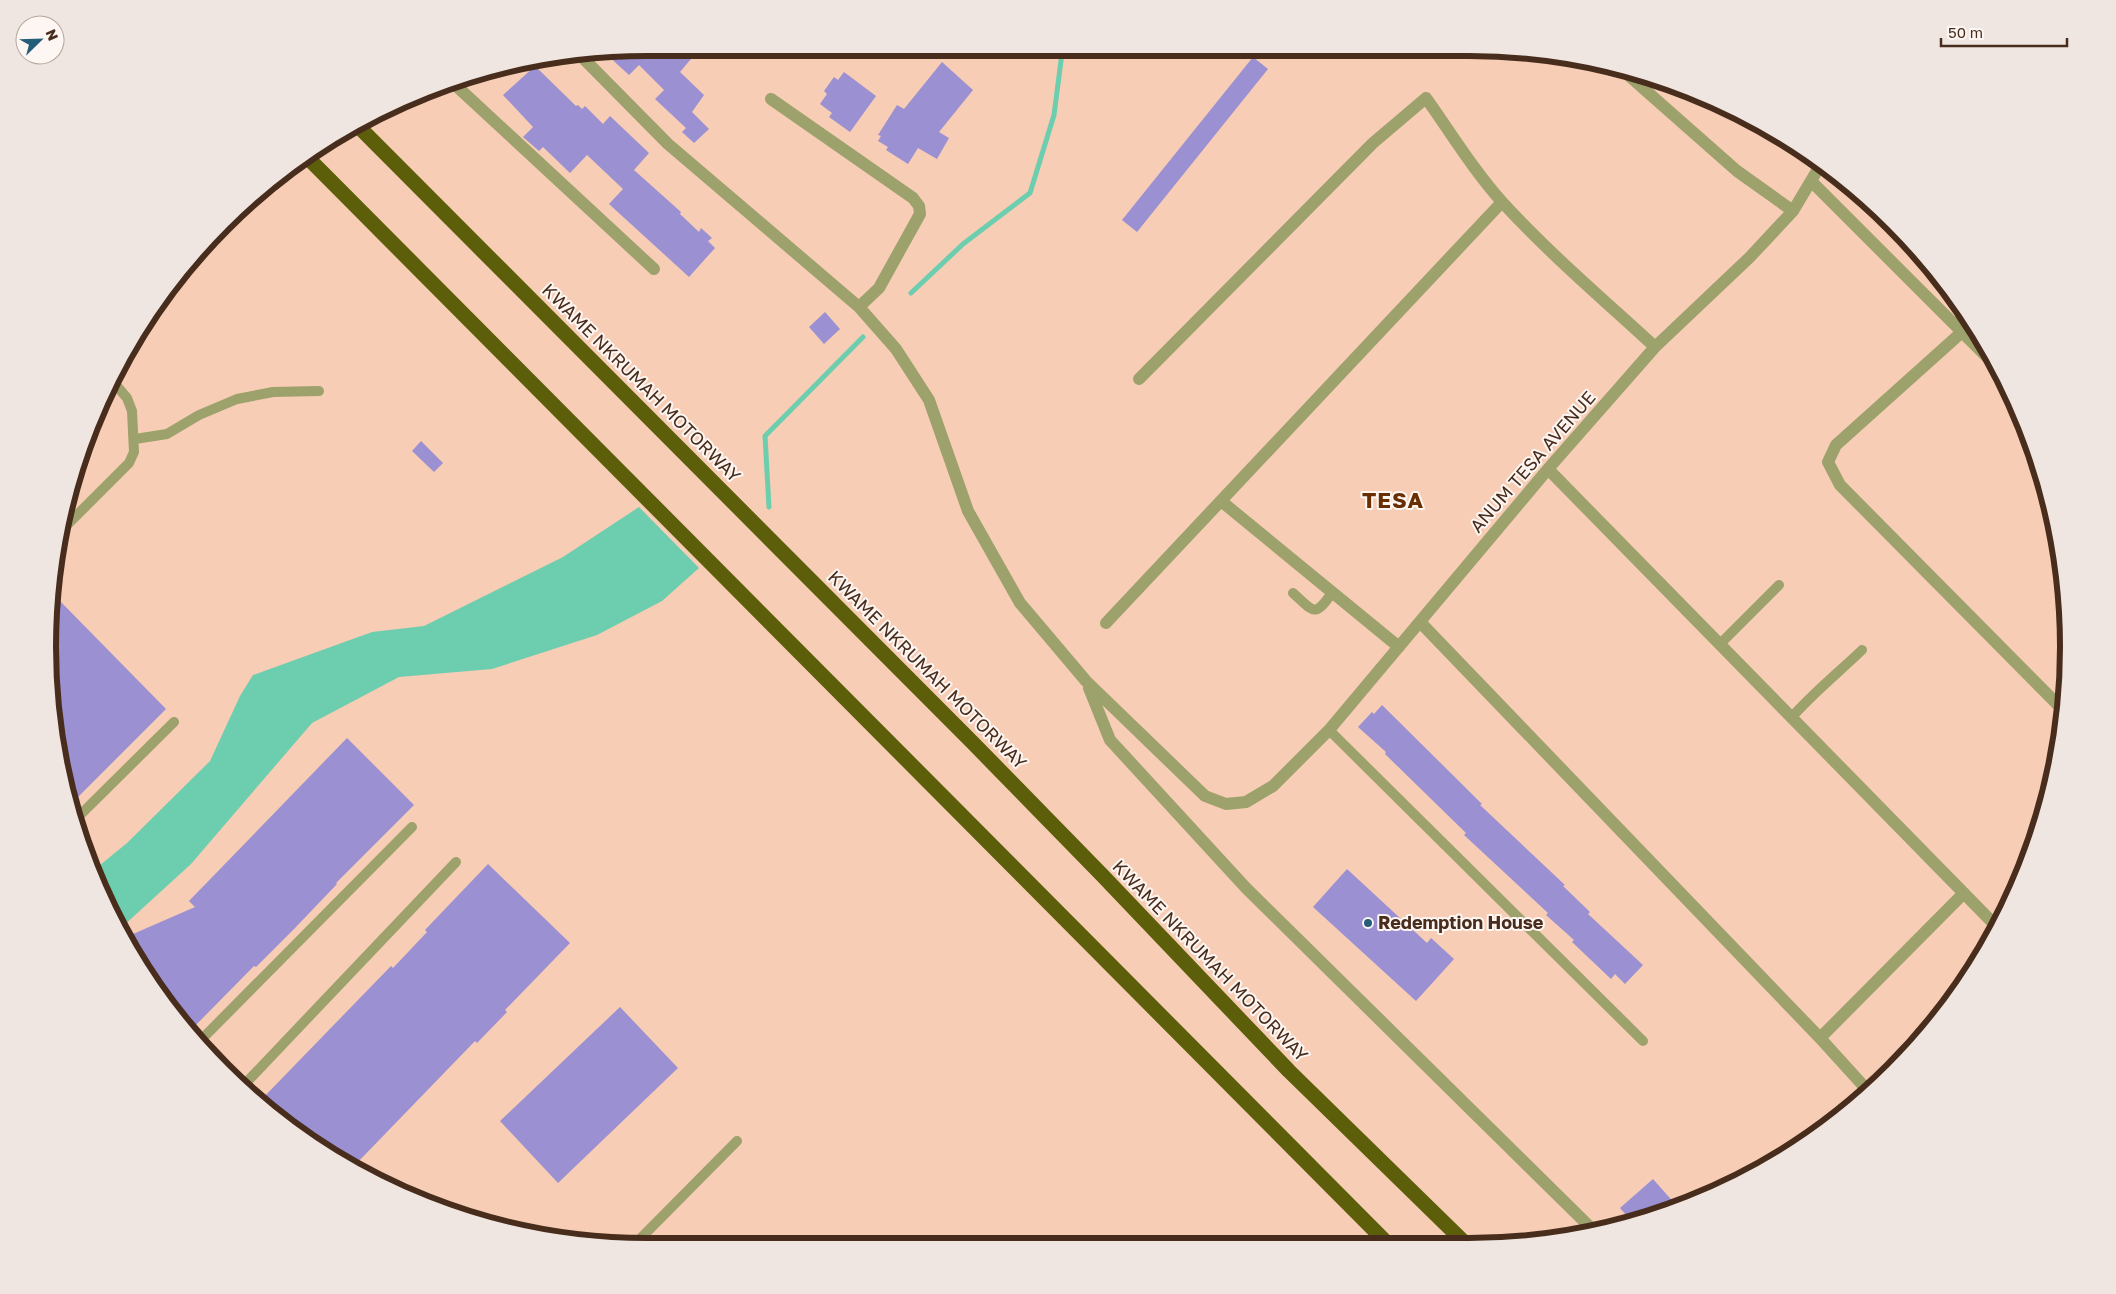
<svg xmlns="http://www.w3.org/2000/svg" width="2116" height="1294" font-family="'Golos Text',sans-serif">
  <rect width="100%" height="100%" fill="#f7cdb5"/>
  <!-- water -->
  <path fill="#6dceaf" d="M639,507L699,568L662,601L597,635L492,669L399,677L312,723L191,864L122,927L94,870L127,843L210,761L240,696L253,675L372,632L424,626L563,557Z"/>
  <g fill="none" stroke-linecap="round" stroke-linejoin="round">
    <!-- stream -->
    <path stroke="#6dceaf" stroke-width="5" d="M911,293L963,244L1030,193L1054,115L1062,53
      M769,507L765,436L863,337"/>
  </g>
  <!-- building -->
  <path fill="#9a90d2" d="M605,53H696L680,72L704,95L692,112L709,129L694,143L682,132L686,128L655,99L664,90L639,65L629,75Z
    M1253,57L1268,69L1137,232L1122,220Z
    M942,62L973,90L939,132L949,138L937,159L918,148L908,164L886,150L888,147L878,141L881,136L878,135L897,105L904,109Z
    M535,66L576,106L578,105L582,109L585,106L603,124L610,116L649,153L634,170L681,212L680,214L699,232L701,228L712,238L708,241L715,248L689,277L609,204L623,189L587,155L570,173L543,147L539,151L523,137L533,127L503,95Z
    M844,72L876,96L850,132L829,117L832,113L820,104L827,94L824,91L834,77L838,80Z
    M825,312L840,329L824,344L809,327Z
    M421,441L443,463L434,472L412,451Z
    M58,599L166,709L71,804L53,726L48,647L52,606Z
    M1382,705L1482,804L1480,805L1565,885L1563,886L1590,912L1588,914L1643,965L1625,984L1615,974L1611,979L1572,942L1574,940L1546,915L1548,913L1464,835L1466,833L1385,754L1386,752L1358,727L1372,712L1374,714Z
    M347,738L414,805L336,883L337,884L295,928L256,967L254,966L190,1031L149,980L128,939L133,934L195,907L189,901Z
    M488,864L570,943L505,1010L507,1012L477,1043L475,1041L355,1165L282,1123L259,1102L391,966L393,968L427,932L425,930Z
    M1347,869L1427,943L1431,938L1454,959L1416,1001L1313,907Z
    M620,1007L678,1068L558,1183L500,1121Z
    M1653,1179L1676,1205L1633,1223L1620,1208Z"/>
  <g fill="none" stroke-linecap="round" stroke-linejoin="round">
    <!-- lane -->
    <path stroke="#9da16b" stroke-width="10" d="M135,439L167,434L199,415L237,399L273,392L319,391
      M59,533L129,463L134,452L132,411L127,398L111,379
      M1293,593C1314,612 1314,618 1332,593
      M1721,643L1779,585
      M1791,718C1813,693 1838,673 1862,650
      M1329,730L1643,1041
      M75,820L174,722
      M199,1042L412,827
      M242,1087L456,862
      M637,1242L737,1141"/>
    <!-- street -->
    <path stroke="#9da16b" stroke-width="12" d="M578,53L668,144L859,307L896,349L929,400L968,511L1020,603L1086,681L1205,796L1226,804L1246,802L1273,786L1329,730L1548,469L1655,347L1749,258L1793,211L1821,164
      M1627,74L1737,171L1793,211
      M451,81L654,269
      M771,99L913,198L919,206L920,214L879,288L859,307
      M1811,181L1997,367
      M1957,326L1964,314
      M1962,332L1836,445L1828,462L1840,485L2063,710
      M1139,379L1373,143L1426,98C1451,133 1474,171 1503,203C1550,254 1604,300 1655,347
      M1548,469C1699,621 1847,775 1997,927
      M1221,501L1399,647
      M1420,622L1820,1038L1869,1092
      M1106,623L1502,202
      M1089,688L1110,740L1246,888L1594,1231
      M1820,1038L1964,893"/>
    <!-- highway -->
    <path stroke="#5c5e0a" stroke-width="15" d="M357,125L973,743L1102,875L1289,1071L1467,1245
      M306,156L1389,1245"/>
  </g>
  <!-- markers -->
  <circle fill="#255e78" stroke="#fdf6f2" stroke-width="2" cx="1368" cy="923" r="5"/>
  <g text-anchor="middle" stroke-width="4" stroke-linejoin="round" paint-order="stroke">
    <!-- street labels -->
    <g font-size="18" fill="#482d1d" stroke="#fdf6f2">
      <text transform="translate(641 383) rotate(45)" y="6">KWAME NKRUMAH MOTORWAY</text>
      <text transform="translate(1533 462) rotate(-49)" y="6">ANUM TESA AVENUE</text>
      <text transform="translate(927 670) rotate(45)" y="6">KWAME NKRUMAH MOTORWAY</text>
      <text transform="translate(1210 961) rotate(46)" y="6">KWAME NKRUMAH MOTORWAY</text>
    </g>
    <!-- poi labels -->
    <g font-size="18" font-weight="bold" fill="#482d1d" stroke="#fdf6f2" text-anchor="start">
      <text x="1378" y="929">Redemption House</text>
    </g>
    <!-- district labels -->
    <g font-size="22" font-weight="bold" letter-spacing="1" fill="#692f02" stroke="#fdf6f2">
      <text x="1393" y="508">TESA</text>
    </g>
  </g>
  <!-- crop -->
  <path d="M0 0H2116V1294H0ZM647 56H1469A591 591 0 0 1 2060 647V647A591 591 0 0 1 1469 1238H647A591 591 0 0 1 56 647V647A591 591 0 0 1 647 56Z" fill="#efe6e1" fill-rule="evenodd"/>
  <path fill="none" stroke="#482d1d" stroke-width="6" d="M647 56H1469A591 591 0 0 1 2060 647V647A591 591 0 0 1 1469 1238H647A591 591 0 0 1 56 647V647A591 591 0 0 1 647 56Z"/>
  <!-- north arrow -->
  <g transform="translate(40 40) rotate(67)"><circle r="24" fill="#fdf6f2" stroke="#b5a69d"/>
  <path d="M0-4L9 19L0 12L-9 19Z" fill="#255e78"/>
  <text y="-8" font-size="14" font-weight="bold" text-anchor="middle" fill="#482d1d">N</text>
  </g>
  <!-- scale -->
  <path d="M1941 38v8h126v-8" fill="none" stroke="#482d1d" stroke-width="2.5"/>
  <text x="1948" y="38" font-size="15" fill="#482d1d" stroke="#fdf6f2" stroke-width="4" paint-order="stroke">50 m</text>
</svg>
